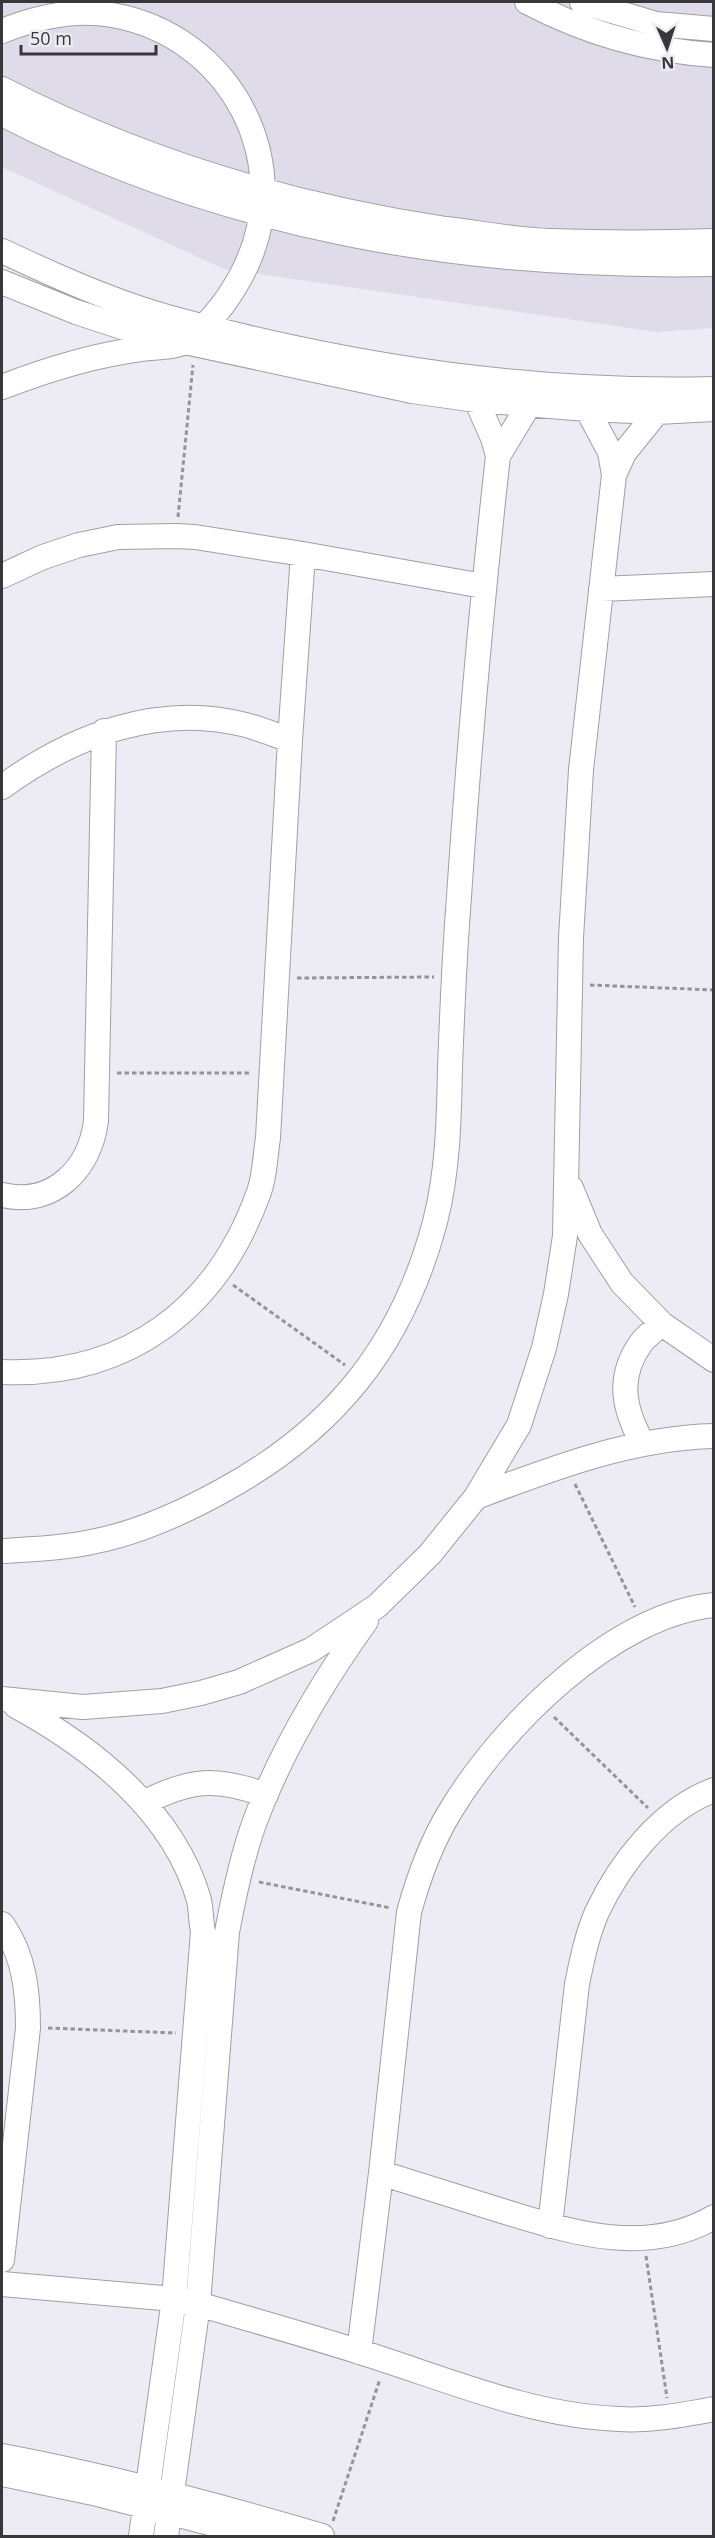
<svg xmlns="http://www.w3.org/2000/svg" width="715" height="2538" font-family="'Open Sans',sans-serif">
  <rect width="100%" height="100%" fill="#edebf3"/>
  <!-- built -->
  <path fill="#dfdbe9" d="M2,2H713V328L657,332L224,269L2,167Z"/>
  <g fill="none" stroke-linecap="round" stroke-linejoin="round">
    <defs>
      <path id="minor" d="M527,2C584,32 649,51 714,55
        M582,2L656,24L714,29
        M2,31C37,17 74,8 112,15C233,36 300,167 241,276C228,300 209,325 186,341C176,348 154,347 141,349C94,355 46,370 2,387
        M2,89C140,160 292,206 446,229C480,233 516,240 550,241C604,243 659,243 714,241
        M2,114C225,229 464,269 714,264
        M2,251C43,270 84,289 127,304C171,320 218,330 263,341C411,375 562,393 714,389
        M2,282L76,312L134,331L412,391L476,400L587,409L657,412L714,409
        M498,456L530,403
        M614,475L624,453L657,412
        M2,576L43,557L79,545L118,537L176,536L195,537L303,554L483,586
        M601,589L714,584
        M2,787C72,736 159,702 246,725C261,729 275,735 290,740
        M571,1188L590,1234L622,1283L662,1324L714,1360
        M2,1195C53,1207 90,1169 96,1121L104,731
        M2,1372C127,1377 217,1310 259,1192C265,1176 265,1156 268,1138L290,740L303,554
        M643,1444C624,1410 616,1378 641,1343C646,1336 655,1330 662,1324
        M476,1497C553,1468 631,1438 714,1436
        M2,1551C33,1549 65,1548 96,1541C141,1532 182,1513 222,1491C334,1430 402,1346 435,1222C448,1172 449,1119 450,1067C452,1015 454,963 458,911C468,759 481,608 498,456L493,438L476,400
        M2,1699L83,1707L162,1701L201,1693L239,1682L311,1650L377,1606L430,1554L476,1497L519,1425L544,1348L556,1294L565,1236L571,938L581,770L614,475L610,452L587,409
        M16,1706C93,1748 174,1812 199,1900C201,1910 201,1922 203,1932L174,2299L141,2536
        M143,1803C191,1779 215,1777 266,1795
        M2,1924C24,1955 28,1990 28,2028L2,2260
        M381,2173C420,2185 458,2197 496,2209C567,2231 644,2258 714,2217
        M550,2226L577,1984C582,1960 587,1935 597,1912C620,1863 662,1809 714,1790
        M2,2284L174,2299L198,2304C252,2320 306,2335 360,2352C444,2378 530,2416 619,2419C651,2421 682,2415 714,2409
        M359,2352L381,2173L409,1912C419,1876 431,1842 451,1810C501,1727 612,1615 714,1605
        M2,2456C110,2476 217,2505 322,2536
        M2,2474L93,2493L260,2536
        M166,2536L198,2304L227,1932C234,1895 242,1856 255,1821C282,1749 321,1684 366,1621"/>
    </defs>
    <!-- minor casing -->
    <use href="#minor" stroke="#a19fa6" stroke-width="26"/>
    <!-- path -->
    <path stroke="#959499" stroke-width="3" stroke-dasharray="4.5 3" stroke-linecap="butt" d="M178,517L193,365
      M297,978L434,977
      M590,985L714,990
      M117,1073H251
      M233,1285L345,1365
      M575,1484L635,1607
      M554,1717L648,1808
      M259,1882L391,1908
      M48,2028L176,2033
      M646,2256L667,2398
      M333,2521L380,2379"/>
    <!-- minor -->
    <use href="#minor" stroke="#fff" stroke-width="24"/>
  </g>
  <!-- border -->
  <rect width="715" height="2538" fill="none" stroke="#38373a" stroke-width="6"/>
  <!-- north arrow -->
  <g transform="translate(667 48) rotate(177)" stroke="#edebf3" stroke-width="4.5" paint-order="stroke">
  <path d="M0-4.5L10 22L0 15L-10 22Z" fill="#38373a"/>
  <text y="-9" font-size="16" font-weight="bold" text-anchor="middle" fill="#38373a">N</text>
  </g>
  <!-- scale -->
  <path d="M21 45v9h135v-9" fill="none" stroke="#38373a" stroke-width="3"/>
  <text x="30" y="45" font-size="18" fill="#38373a" stroke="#edebf3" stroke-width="4.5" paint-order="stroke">50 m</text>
</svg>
